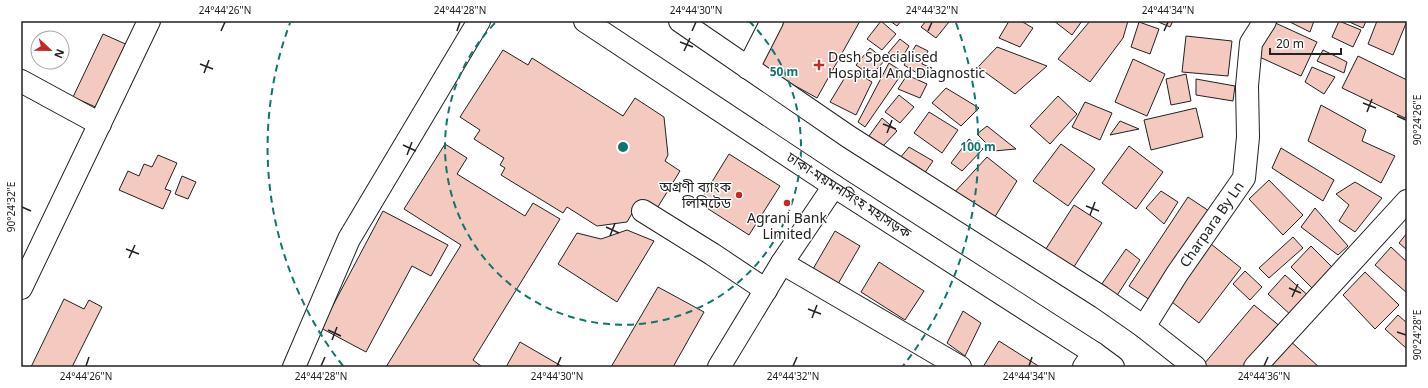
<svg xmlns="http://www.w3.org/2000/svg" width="1428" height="388" font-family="'Noto Sans','Noto Sans Bengali',sans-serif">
  <rect width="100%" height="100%" fill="#fff"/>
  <!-- building -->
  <path fill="#f3c9c0" stroke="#222" d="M780,21H860L817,98L756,64Z
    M881,21L896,34L882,50L867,39Z
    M890,21H901L897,26Z
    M926,21H948L949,22L936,38L921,27Z
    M1009,21H1021L1033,28L1020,47L999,38Z
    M1054,21H1082L1072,35Z
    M1090,21H1128L1123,38L1090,82L1058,59Z
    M1156,21H1173L1170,27Z
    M1271,21L1317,42L1301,76L1255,55Z
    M1288,21H1314L1310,32Z
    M1339,21L1361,30L1353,47L1332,37Z
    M1347,21H1366L1363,28Z
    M1377,21H1407L1393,55L1368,44Z
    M1139,22L1159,29L1150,54L1131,47Z
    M103,34L130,46L100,109L73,97Z
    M1186,36L1232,41L1228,76L1182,72Z
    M900,39L909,46L900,61L888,53Z
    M916,45L928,51L922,64L932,68L925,78L904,65Z
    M997,47L1047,66L1015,94L978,67Z
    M870,48L885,60L871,76L856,65Z
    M503,50L528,65L532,58L623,116L635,98L664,117L668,155L665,161L680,171L656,210L640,200L627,222L597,226L567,207L563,213L501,175L505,168L500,165L504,158L474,139L480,130L460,117Z
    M1323,50L1347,62L1344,73L1317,61Z
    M1358,56L1407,80V114L1405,118L1342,88Z
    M1133,59L1165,74L1147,116L1115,102Z
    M889,63L903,72L865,127L858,122Z
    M1312,67L1335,77L1324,94L1305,82Z
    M850,69L872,82L856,115L830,102Z
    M1186,74L1191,101L1171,105L1166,79Z
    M907,75L927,84L920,98L898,89Z
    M1196,79L1235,86L1233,101L1196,95Z
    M946,88L979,108L961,126L932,103Z
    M899,95L914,107L900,123L885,112Z
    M1058,96L1077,114L1050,144L1030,126Z
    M1085,102L1112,113L1100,140L1072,127Z
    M1321,105L1366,130L1362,141L1395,156L1381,183L1308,141Z
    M1196,108L1203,137L1151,150L1144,120Z
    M929,112L958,130L942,153L914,133Z
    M882,118L897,131L883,146L869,136Z
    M1120,121L1139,129L1110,135Z
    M987,126L1016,149L994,151L977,134Z
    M969,139L983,149L962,171L951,163Z
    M445,144L467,158L457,174L525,216L533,203L560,219L473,360L481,366V367H386L461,245L404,209Z
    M1061,144L1095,169L1068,206L1033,181Z
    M1129,146L1163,172L1136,209L1102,183Z
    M909,147L933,161L924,174L900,158Z
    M1281,148L1334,180L1323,201L1272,168Z
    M729,154L780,186L749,235L699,203Z
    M158,155L177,163L165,189L171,191L163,209L119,190L128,171L139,176L144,164L152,167Z
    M987,157L1017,181L991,223L952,195Z
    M182,176L196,182L188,199L175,194Z
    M1269,180L1303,215L1283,235L1249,199Z
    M1355,182L1382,198L1355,232L1339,221L1349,205L1336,194Z
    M1161,191L1178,202L1164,224L1146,208Z
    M1188,197L1212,213L1153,302L1129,286Z
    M1074,205L1102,223L1070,273L1042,255Z
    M1315,208L1348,246L1338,255L1301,227Z
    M383,211L448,245L431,276L412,266L366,352L321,328Z
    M627,230L654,241L617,302L558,264L577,233L601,239Z
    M835,231L860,246L838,284L813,269Z
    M1407,233V250L1399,243Z
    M1293,237L1303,248L1269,278L1259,268Z
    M1211,244L1241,268L1199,323L1168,299Z
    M1311,246L1336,271L1316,292L1291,267Z
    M1391,247L1407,262V293L1375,265Z
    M1126,249L1140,260L1116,297L1099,288Z
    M879,262L924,291L905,320L861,292Z
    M1245,271L1262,287L1250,300L1233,284Z
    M1365,272L1399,305L1375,329L1343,295Z
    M1285,275L1311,298L1293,317L1268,294Z
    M658,287L704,312L673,367H611Z
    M64,299L84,309L89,300L102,307L72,367H31Z
    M1254,305L1281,327L1247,367H1207L1204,364Z
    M963,311L981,323L965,356L947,343Z
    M1398,315L1407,323V349L1385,329Z
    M1288,339L1319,367H1263Z
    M999,341L1040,367H983Z
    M520,342L563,367H506Z"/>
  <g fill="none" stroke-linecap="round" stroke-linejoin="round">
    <defs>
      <g id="minor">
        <path d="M748,68L772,21"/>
        <path d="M21,81L100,124"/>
        <path d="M643,211L712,254L766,290"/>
        <path d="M782,263L960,367"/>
        <path d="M21,288L149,21"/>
        <path id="s1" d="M1144,327L1177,274L1244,178L1248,137L1247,86L1251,43L1265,21"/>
        <path d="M294,367L349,239L479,21"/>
        <path d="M719,367L782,263L834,186"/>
        <path d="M1084,367L1094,353"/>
        <path d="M1255,367L1407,201"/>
      </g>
      <path id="major" d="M585,21L834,186L1094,353L1113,367
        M680,21L849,137L1101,297L1144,327L1195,367"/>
    </defs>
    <!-- minor casing -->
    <use href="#minor" stroke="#222" stroke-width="24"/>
    <!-- major casing -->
    <use href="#major" stroke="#222" stroke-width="24"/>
    <!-- minor -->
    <use href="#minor" stroke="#fff" stroke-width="22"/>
    <!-- major -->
    <use href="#major" stroke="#fff" stroke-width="22"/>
  </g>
  <!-- ticks -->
  <path fill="none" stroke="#222" stroke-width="1.5" d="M221,31L225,22M457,31L460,22M692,31L696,22M928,31L932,22M1164,31L1168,22M680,42L693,47M684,51L690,38M200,64L213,69M204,73L209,60M1363,103L1376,108M1367,112L1372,99M1397,116L1406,120M883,124L896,129M887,133L892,120M403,145L416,151M407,155L412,142M1086,206L1099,211M22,207L31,211M1090,215L1095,202M606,227L619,233M610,236L615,223M126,249L139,254M129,258L135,245M1289,288L1301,293M1292,297L1298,284M808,309L821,314M812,318L817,305M328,330L341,336M1397,332L1406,335M332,340L337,327M86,366L89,357M321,366L325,357M557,366L561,357M793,366L797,357M1029,366L1032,357M1264,366L1268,357"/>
  <!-- distance rings -->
  <g fill="none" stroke="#0f766e" stroke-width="2" stroke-dasharray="7 5">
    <path d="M749 21A178 178 0 1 1 497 21"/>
    <path d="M343 366A355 355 0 0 1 290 23M956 23A355 355 0 0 1 903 366"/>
  </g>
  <!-- markers -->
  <g fill="#c62828" stroke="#fff" stroke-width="1.5">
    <path d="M817 59h4v4h4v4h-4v4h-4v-4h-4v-4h4z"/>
    <circle cx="739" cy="195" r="4"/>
    <circle cx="787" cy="203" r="4"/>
  </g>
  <g text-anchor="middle" stroke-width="3" stroke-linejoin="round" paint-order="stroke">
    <!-- poi labels -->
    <g font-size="14" fill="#222" stroke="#fff" text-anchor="start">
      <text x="828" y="62">Desh Specialised<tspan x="828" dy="16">Hospital And Diagnostic</tspan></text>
      <text x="731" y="192" text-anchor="end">অগ্রণী ব্যাংক<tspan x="731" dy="16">লিমিটেড</tspan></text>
      <text x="787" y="223" text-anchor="middle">Agrani Bank<tspan x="787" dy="16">Limited</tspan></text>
    </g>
    <!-- street labels -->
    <g font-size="14" fill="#222" stroke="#fff">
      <text transform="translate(849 195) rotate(33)" y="5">ঢাকা-ময়মনসিংহ মহাসড়ক</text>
      <text dy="5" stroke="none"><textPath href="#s1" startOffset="123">Charpara By Ln</textPath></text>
    </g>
  </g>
  <circle cx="623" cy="147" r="6" fill="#0f766e" stroke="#fff" stroke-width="2"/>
  <g font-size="12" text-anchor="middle" font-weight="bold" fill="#0f766e" stroke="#fff" stroke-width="3" stroke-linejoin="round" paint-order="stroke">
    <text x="784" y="76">50 m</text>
    <text x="978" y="151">100 m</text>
  </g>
  <!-- border -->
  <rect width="1428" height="388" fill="none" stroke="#ffffff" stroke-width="44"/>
  <!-- north arrow -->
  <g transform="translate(50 50) rotate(112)"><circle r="19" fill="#ffffff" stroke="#a7a7a7"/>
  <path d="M0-3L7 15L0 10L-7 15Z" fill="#c62828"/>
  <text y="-6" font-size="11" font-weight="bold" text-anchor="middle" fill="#222222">N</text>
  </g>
  <!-- scale -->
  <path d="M1270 48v6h71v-6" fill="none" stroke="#222222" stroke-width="2"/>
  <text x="1276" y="48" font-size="12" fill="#222222" stroke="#ffffff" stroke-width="3" paint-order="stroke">20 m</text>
  <rect x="22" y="22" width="1384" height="344" fill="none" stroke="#222" stroke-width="1.5"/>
  <g font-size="10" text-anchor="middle" fill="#222">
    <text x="225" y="14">24°44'26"N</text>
    <text x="460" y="14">24°44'28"N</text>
    <text x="696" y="14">24°44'30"N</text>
    <text x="932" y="14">24°44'32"N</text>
    <text x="1168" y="14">24°44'34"N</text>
    <text transform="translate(1417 120) rotate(-90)" y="4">90°24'26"E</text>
    <text transform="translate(11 207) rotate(-90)" y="4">90°24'32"E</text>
    <text transform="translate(1417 335) rotate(-90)" y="4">90°24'28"E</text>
    <text x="86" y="380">24°44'26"N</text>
    <text x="321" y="380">24°44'28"N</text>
    <text x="557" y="380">24°44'30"N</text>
    <text x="793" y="380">24°44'32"N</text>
    <text x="1029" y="380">24°44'34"N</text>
    <text x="1264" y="380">24°44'36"N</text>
  </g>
</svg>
